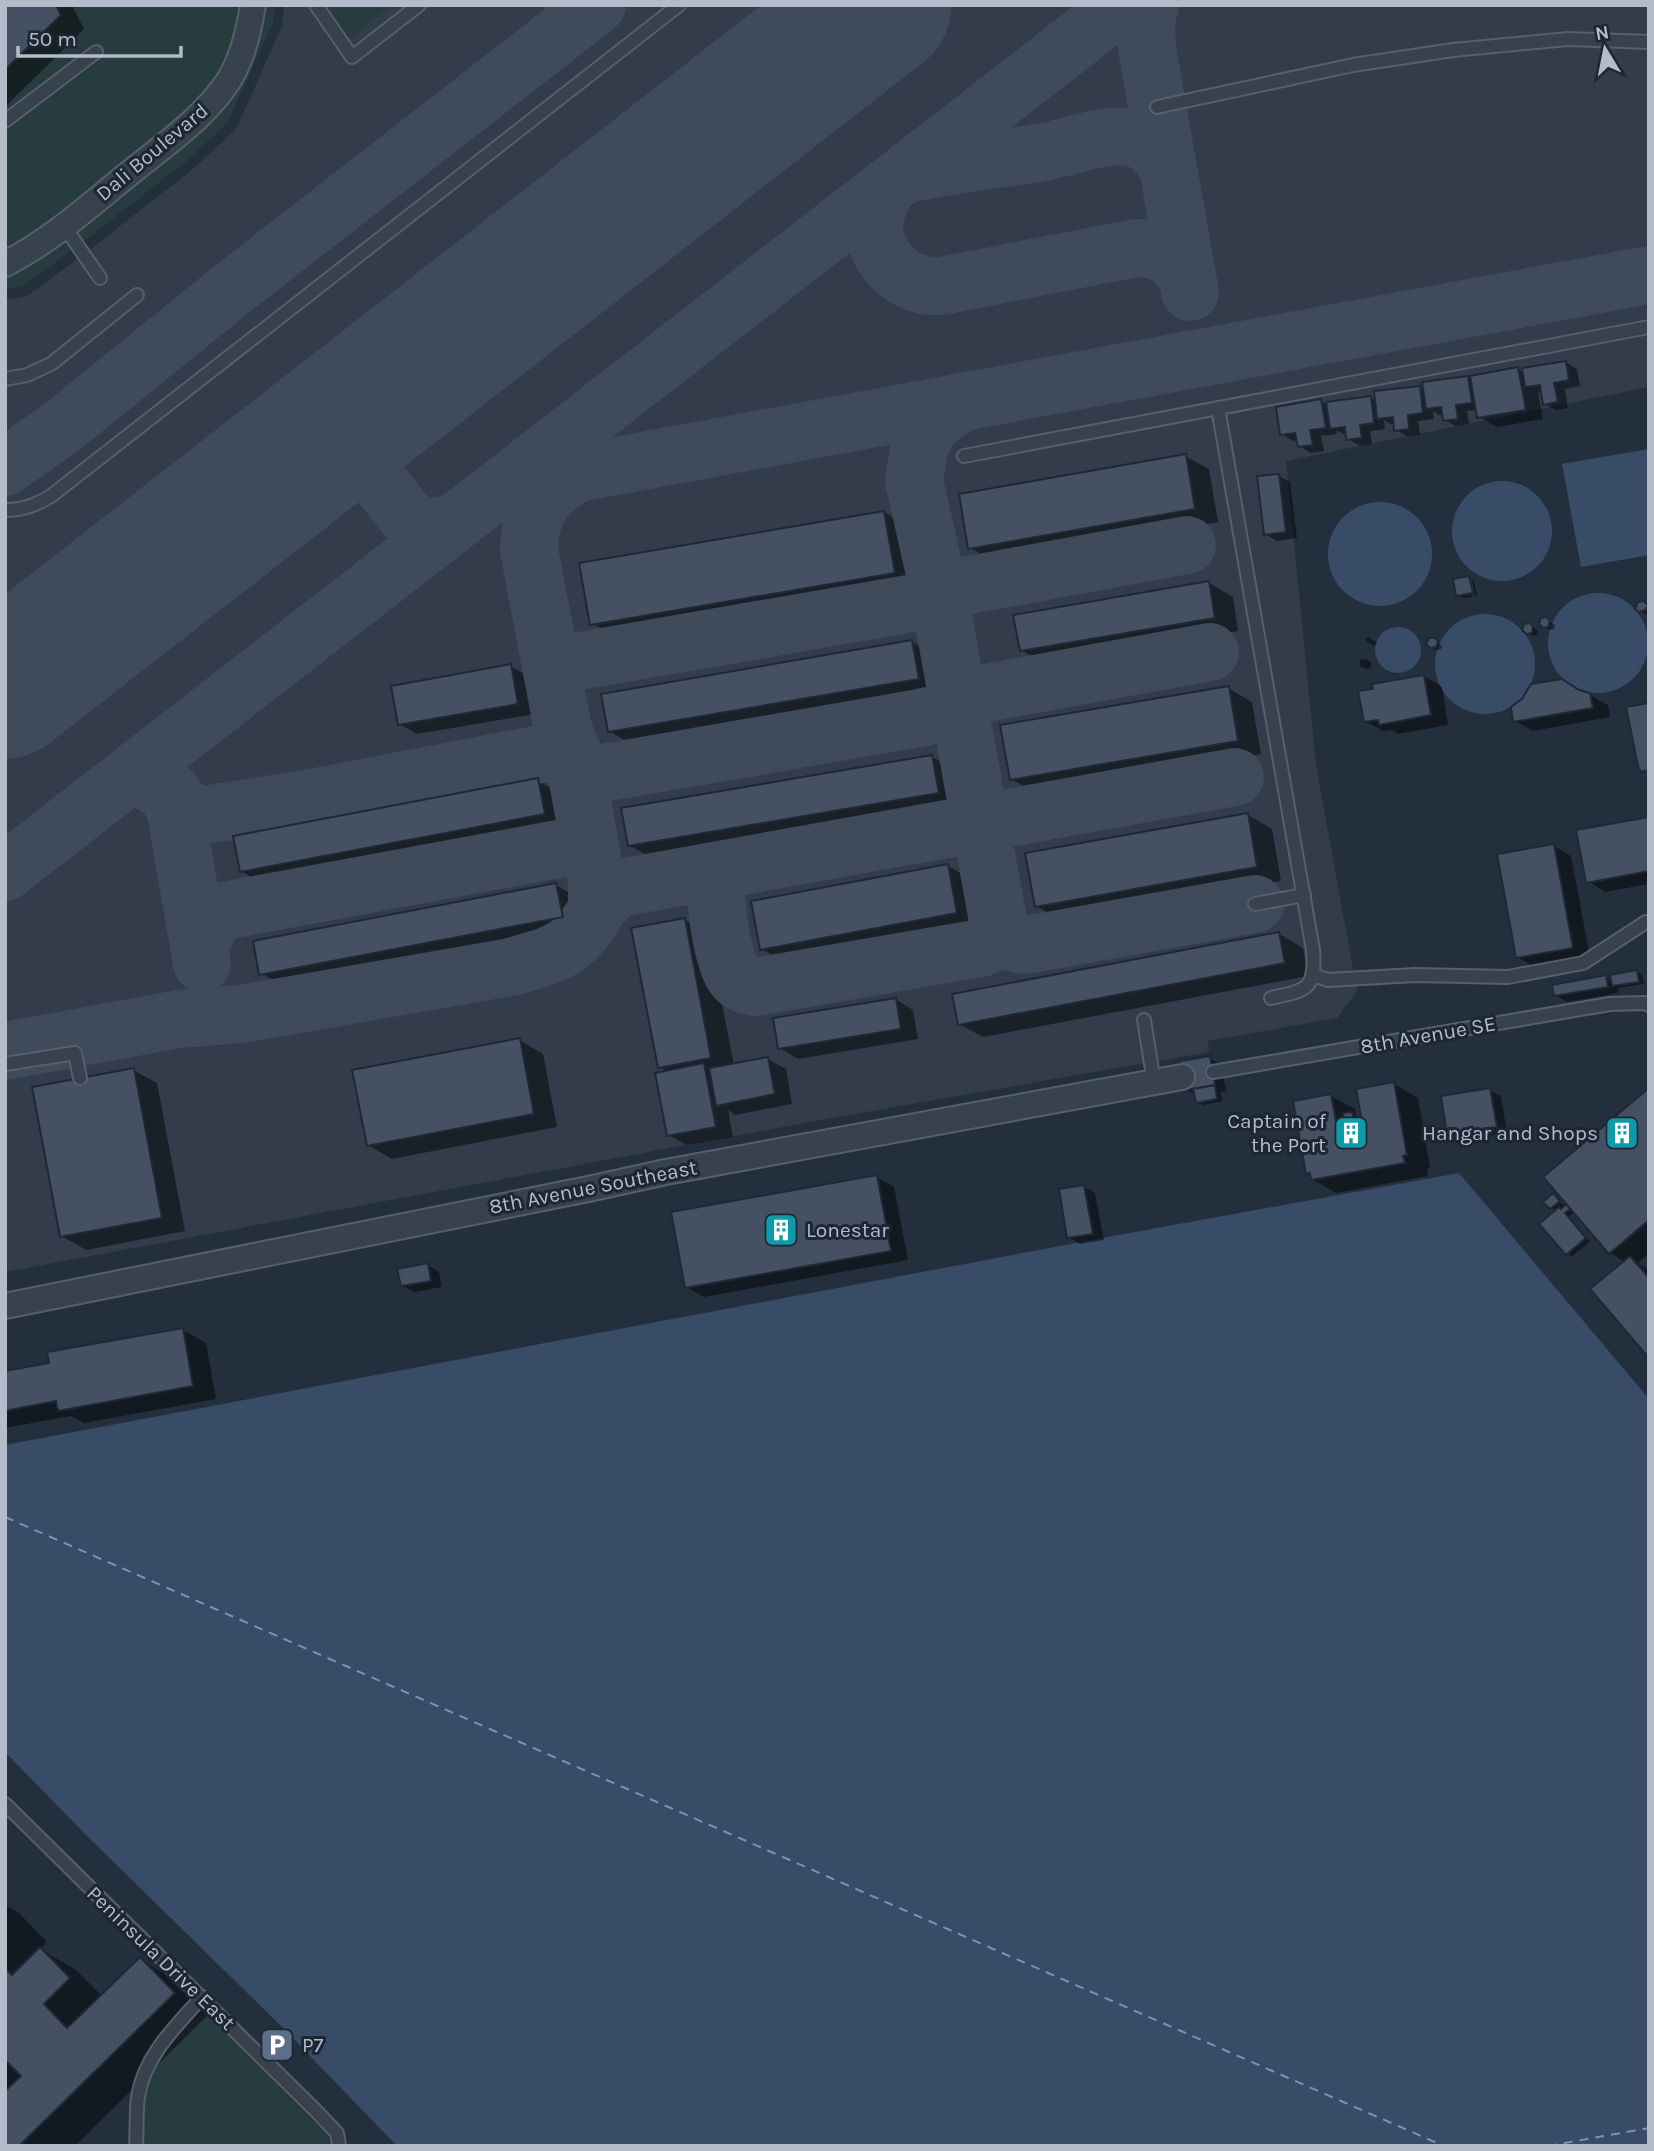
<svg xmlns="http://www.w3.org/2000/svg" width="1654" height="2151" font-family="Karla,sans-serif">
  <rect width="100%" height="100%" fill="#242f3e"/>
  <!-- airport -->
  <path fill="#323c4b" d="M284,5H1649V387L1286,461L1316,765L1357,991L1337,1018L1208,1041L1209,1052L815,1121L5,1272V300L27,296L92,248L193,169L236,129L282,26Z"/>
  <!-- green -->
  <path fill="#263c3f" d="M5,5H242C237,25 234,49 223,67C199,106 158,135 122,163C84,194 47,225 5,249Z
    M264,5H275L273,23L228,122L187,161L87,239L23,286L5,289V277L47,254L71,236L210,121C249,80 253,60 264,5Z
    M324,5H393L350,38Z
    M205,2016L210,2017L326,2134L329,2138V2146H141C141,2130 139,2111 143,2096C149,2068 174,2020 205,2016Z"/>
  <!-- water -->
  <path fill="#394c67" d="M1649,449V555L1581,567L1562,464Z
    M1452 531a50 50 0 1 1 100 0a50 50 0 1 1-100 0Z
    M1328 554a52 52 0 1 1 104 0a52 52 0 1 1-104 0Z
    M1548 643a50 50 0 1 1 100 0a50 50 0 1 1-100 0Z
    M1435 664a50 50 0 1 1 100 0a50 50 0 1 1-100 0Z
    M1375 650a23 23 0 1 1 46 0a23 23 0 1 1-46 0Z
    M1459,1173L1649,1399V2146H397L283,2028L86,1835L5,1752V1445L1097,1239Z"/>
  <!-- shadow -->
  <path fill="#0007" d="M5,5H72L84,29L5,107Z
    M1565,362L1577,369L1580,386L1565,389L1568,408L1556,410L1544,404L1543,392L1538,393L1543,419L1497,427L1479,417L1478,410L1467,411L1469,424L1456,426L1445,420L1444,414L1439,415L1433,411L1434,419L1418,421L1420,435L1407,436L1396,430L1395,424H1390L1384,420L1385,429L1370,431L1372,444L1360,446L1348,439L1347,434H1343L1336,430L1337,434L1321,436L1324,451L1311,453L1299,446L1298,440L1293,441L1282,434L1320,401L1328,405L1370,397L1377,401L1419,388L1425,391L1467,378L1473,381L1518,369L1524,373Z
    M1185,456L1209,469L1218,522L994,561L970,548Z
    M1279,476L1290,482L1297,538L1277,541L1265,534Z
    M884,512L908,526L918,586L615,637L592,623Z
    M1469,578L1471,579H1468L1472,597L1463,598L1458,595L1455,581Z
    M1472,580L1474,581L1477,596H1475Z
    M1209,583L1233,597L1238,631L1045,664L1021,650Z
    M1644,603L1649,606V613L1645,614L1640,611Z
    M1547,619L1555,625L1554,629L1550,630L1544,626Z
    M1530,625L1538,631L1537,635L1532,636L1527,632Z
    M1368,637L1377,643L1374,646L1365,640Z
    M1434,639L1442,646L1441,649L1437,650L1431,647Z
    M912,642L936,656L942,692L633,745L609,731Z
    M1366,659L1371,662V668L1366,669L1360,666V660Z
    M510,666L528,676L535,714L417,734L400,724Z
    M1424,676L1442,687L1448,725L1398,734L1392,730L1383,731L1365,721Z
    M1228,688L1252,702L1261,754L1035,792L1011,779Z
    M1581,693L1590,695L1608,705L1610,717L1533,731L1515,721Z
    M932,757L956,770L962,806L653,859L629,845Z
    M537,780L561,794L568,827L265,885L241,871Z
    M1248,815L1272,829L1281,881L1060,919L1036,906Z
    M1649,819V884L1605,892L1588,881Z
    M1554,846L1571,856L1590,957L1535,967L1517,957Z
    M948,866L972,880L981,926L786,963L762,949Z
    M556,885L580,899L586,930L285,987L261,973Z
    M685,920L708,933L734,1065L768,1059L786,1069L792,1104L735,1115L728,1110L733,1137L687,1145L669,1135L668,1072L659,1067Z
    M1279,934L1303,948L1308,976L983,1037L959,1024Z
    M1637,972L1642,975L1644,984L1618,988V993L1567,1002L1555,995L1605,977L1613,982Z
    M895,999L913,1010L918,1039L798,1059L780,1048Z
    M519,1040L543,1054L557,1127L392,1159L368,1145Z
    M1210,1058L1221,1065L1226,1091L1220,1092L1222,1101L1203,1105L1197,1102L1196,1095L1186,1089Z
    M133,1070L157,1083L185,1231L86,1250L62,1236Z
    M1394,1084L1418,1098L1430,1168L1427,1169L1428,1176L1336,1193L1312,1179V1175L1308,1173L1331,1096L1355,1109L1356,1116L1363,1120Z
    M1489,1090L1501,1096L1507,1133L1461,1141L1449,1134Z
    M1649,1090V1254L1638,1263L1649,1270V1355L1593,1289L1625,1262L1610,1253L1575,1212L1569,1216L1590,1242L1572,1256L1567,1253L1557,1211L1551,1208L1553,1196L1566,1207L1569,1205Z
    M877,1177L894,1187L908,1260L704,1297L686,1287Z
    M1084,1187L1095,1193L1104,1240L1080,1244L1069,1237Z
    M428,1265L439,1272L442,1287L414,1292L402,1285Z
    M183,1330L206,1343L216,1399L84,1423L71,1416L5,1428V1373L51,1364Z
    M5,1905L18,1912L47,1942L40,1949L76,1970L102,1996L140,1959L175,1980L209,2014L75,2146H5Z"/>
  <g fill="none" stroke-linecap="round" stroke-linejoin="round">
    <!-- ferry -->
    <path stroke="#7c92b1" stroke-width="2" stroke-dasharray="9 7" stroke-linecap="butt" d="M5,1517L1444,2146
      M1548,2146L1649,2128"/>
    <!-- taxiway -->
    <path stroke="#3f4a5a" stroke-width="58" d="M1150,5L1146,20L1147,49L1190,292
      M909,174C954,163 1002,160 1048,151C1072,146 1109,132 1133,138C1150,141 1160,154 1168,169
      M887,187C882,199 875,210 874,223C873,259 906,289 941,286L1136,248C1161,248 1181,259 1189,285
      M305,452C324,447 340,440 357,453C346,423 370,407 389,387
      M357,453L405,515C422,530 437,528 457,521
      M5,467L63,426L236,286L597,5
      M587,470C550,483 529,510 529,550L563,729L573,754L597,883V907
      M513,485L1649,275
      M914,603L964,586L1187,545
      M548,645C554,657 560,662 574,662L914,603C928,602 938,606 944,620
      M946,711L954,701L956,689L936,578L914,480L919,448L928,429L946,412L968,400
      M937,714C951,714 959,720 964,733L998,920C1002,935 1010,945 1026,945L1255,904
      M150,783L165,792L175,808L202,963
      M172,792C180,806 189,812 204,815L306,799L546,753L558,744L563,729
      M581,798C582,787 587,779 597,774L914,719L937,714L981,694L1210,652
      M732,869C723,873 717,880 716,890C716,909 723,963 735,977C740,984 747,986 755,987L981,948C994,943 998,933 998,920
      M5,872L1122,5
      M199,944C210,934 207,917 223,911L569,847L579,841L586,824
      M5,1051L179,1019L241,1014L511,967C533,960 559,956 576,938C596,920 595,897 625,887L1235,777"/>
    <!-- runway -->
    <path stroke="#3f4a5a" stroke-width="145" d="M5,686L879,5"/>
  </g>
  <!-- building -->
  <path fill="#455162" stroke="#1f2835" stroke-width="2" d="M5,5H56L61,15L5,70Z
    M1566,361L1569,380L1554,383L1558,402L1543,405L1540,385L1525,387L1522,368Z
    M1518,367L1526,410L1477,418L1470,376Z
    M1468,376L1472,403L1456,405L1458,419L1443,421L1441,407L1426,409L1422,382Z
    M1420,386L1423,413L1408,415L1409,429L1394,431L1393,417L1377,419L1374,391Z
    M1371,396L1374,423L1360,425L1362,438L1346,440L1345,427L1330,429L1326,402Z
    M1321,399L1326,428L1310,430L1313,445L1298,447L1295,433L1280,435L1276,407Z
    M1186,454L1195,509L968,549L959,494Z
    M1279,474L1286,532L1264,535L1257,476Z
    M884,511L895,573L590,625L579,563Z
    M1469,576L1473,593L1456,596L1453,579Z
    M1209,581L1215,618L1020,651L1013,615Z
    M1644,601L1648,605L1646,610L1639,612L1635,609L1638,602Z
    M1547,617L1550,621L1548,627L1543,628L1539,624L1541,618Z
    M1530,623L1533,627L1532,633L1526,634L1522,630L1524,624Z
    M1429,638H1435L1438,642L1436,647L1430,648L1426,644Z
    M912,640L919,679L608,732L601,694Z
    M511,664L518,704L398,725L391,686Z
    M1424,675L1431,715L1379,725L1378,720L1364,722L1358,691L1373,689L1372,684Z
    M1562,679L1579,690L1590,693L1593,708L1513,722L1511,707L1522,699L1531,684Z
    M1229,686L1238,741L1010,780L1000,725Z
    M1649,703V770L1641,772L1638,766L1626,707Z
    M932,755L939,793L628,846L621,808Z
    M538,778L545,814L240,872L233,836Z
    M1248,813L1257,867L1035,907L1025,853Z
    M1649,817V871L1586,883L1576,830Z
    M1554,844L1573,948L1516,958L1497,854Z
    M948,864L957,913L760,950L751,901Z
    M556,883L563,917L259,975L253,941Z
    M685,918L711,1058L658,1068L631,928Z
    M1279,932L1285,963L958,1025L952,994Z
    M1637,970L1639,982L1612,986L1610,975Z
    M1606,975L1608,987L1554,996L1552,985Z
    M896,998L901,1029L778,1049L773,1018Z
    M520,1038L534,1114L367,1146L352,1070Z
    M1210,1056L1215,1085L1185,1090L1180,1061Z
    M768,1057L775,1094L716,1106L709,1068Z
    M704,1063L716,1127L667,1136L655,1073Z
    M134,1068L162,1218L60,1237L32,1087Z
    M1394,1082L1407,1155L1403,1156L1405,1163L1311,1180L1310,1173L1306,1174L1293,1101L1331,1094L1337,1127L1345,1126L1343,1113L1352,1112L1355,1124L1362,1122L1356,1089Z
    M1215,1085L1217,1099L1196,1103L1193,1089Z
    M1490,1088L1497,1127L1447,1135L1441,1096Z
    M1649,1088V1220L1609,1254L1543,1177Z
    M877,1175L891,1251L685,1288L671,1212Z
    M1084,1185L1093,1234L1067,1238L1059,1189Z
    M1553,1193L1560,1201L1550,1209L1543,1202Z
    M1566,1204L1570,1209L1565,1213L1586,1238L1566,1255L1539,1224L1559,1207L1561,1209Z
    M1630,1256L1649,1278L1648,1357L1590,1289Z
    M428,1263L431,1281L401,1286L397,1269Z
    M183,1328L193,1386L58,1411L56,1401L5,1411V1371L49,1363L47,1352Z
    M40,1947L70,1978L44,2004L67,2028L140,1957L175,1993L19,2146H5V2091L21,2076L5,2060V1969L12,1975Z"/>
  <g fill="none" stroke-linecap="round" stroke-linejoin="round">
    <defs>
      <path id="service" d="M316,5L352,57L419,5
        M1157,107L1353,65L1453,50L1568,39L1649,42
        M5,121L96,52
        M64,226L100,278
        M5,379L27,375L51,364L137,295
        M1218,408L1313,950C1316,990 1307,990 1271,998
        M964,456L1649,327
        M5,510C23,510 36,505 51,496L679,5
        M1255,904L1304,895
        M1313,975L1328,980L1415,975L1508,977L1583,963L1646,922
        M1144,1020L1154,1082
        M5,1064L75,1053L80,1078
        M1213,1072L1610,1004L1644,1003L1649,1005
        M5,1804L316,2111L337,2133L339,2146
        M136,2146C137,2130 136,2112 138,2097C144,2056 177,2025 202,1997"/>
      <path id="minor" d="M5,264C52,240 90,205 131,172C162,147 198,122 222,90C241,66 248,35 253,5
        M5,1306L593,1188L666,1172L1182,1077"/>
    </defs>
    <!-- service casing -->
    <use href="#service" stroke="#565f6c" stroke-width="16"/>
    <!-- minor casing -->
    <use href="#minor" stroke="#565f6c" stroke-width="28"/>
    <!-- service -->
    <use href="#service" stroke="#38414e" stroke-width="12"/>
    <!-- minor -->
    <use href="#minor" stroke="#38414e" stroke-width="24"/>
  </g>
  <!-- icons -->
  <defs>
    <symbol id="building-square" viewBox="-11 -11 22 22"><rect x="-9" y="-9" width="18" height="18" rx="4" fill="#0f9aa8" stroke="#1d2633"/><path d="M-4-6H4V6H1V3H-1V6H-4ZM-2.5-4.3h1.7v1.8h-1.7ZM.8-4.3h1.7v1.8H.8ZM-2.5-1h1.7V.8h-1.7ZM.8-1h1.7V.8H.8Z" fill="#fff"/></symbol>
    <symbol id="parking-square" viewBox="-11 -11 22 22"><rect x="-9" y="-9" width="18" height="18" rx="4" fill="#5c6f8a" stroke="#1d2633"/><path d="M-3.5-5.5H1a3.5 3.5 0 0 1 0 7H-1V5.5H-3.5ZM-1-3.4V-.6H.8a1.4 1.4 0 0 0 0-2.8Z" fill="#fff"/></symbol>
  </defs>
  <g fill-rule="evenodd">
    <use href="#building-square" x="1332" y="1114" width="38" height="38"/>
    <use href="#building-square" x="1603" y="1114" width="38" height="38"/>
    <use href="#building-square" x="762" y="1211" width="38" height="38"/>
    <use href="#parking-square" x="258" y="2026" width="38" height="38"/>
  </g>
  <g text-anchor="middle" stroke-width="6" stroke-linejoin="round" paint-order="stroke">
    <!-- street labels -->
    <g font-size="21" fill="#b4bcc9" stroke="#1d2633">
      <text transform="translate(152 152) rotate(-40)" y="7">Dali Boulevard</text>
      <text transform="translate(1428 1035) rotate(-10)" y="7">8th Avenue SE</text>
      <text transform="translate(593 1187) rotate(-11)" y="7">8th Avenue Southeast</text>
      <text transform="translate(161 1958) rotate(44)" y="7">Peninsula Drive East</text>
    </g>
    <!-- poi labels -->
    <g font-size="21" fill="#b4bcc9" stroke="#1d2633" text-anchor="end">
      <text x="1326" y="1128">Captain of<tspan x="1326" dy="24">the Port</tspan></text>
      <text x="1598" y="1140">Hangar and Shops</text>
      <text x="806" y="1237" text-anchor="start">Lonestar</text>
      <text x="302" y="2052" text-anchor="start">P7</text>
    </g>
  </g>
  <!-- border -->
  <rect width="1654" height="2151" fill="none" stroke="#b4bcc9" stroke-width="14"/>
  <!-- north arrow -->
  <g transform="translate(1605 49) rotate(350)" stroke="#1d2633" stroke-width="5" paint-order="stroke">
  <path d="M0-5L12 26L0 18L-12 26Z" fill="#b4bcc9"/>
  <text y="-10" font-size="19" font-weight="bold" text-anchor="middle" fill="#b4bcc9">N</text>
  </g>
  <!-- scale -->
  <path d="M18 46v10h163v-10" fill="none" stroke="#b4bcc9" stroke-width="3.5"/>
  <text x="28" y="46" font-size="21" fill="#b4bcc9" stroke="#1d2633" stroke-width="5" paint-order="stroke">50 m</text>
</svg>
